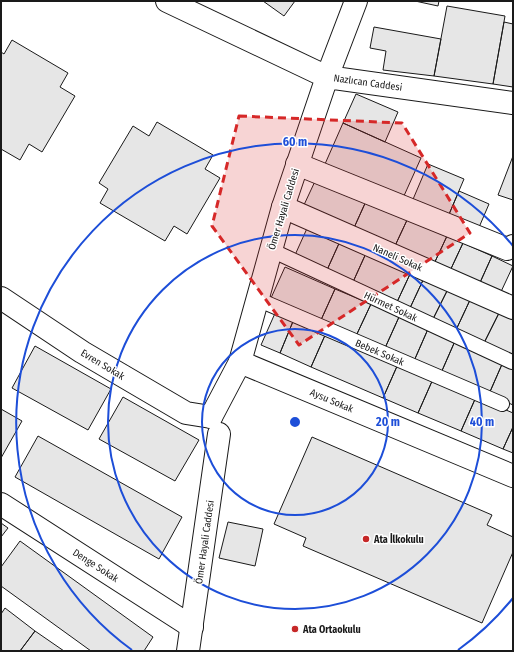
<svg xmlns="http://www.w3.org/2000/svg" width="514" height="652" font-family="'Fira Sans Condensed',sans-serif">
  <rect width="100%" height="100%" fill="#fff"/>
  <!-- building -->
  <path fill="#e6e6e6" stroke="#1a1a1a" d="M263,1H295L284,16Z
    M415,1H439L438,6Z
    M447,6L505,16L493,84L434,76Z
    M504,22L513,24V87L493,84Z
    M374,27L441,39L434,76L383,70L386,51L370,48Z
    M12,40L68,73L60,87L75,96L42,152L29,144L20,160L1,149V52L4,54Z
    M356,94L398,112L385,142L343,123Z
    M157,122L213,155L205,169L220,178L187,234L174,226L165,241L100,203L108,189L99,183L133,126L149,136Z
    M343,123L421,158L403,198L325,164Z
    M513,156V200L498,195Z
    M428,164L464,179L447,219L411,204Z
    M317,177L367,199L353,230L303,207Z
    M459,191L489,204L477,232L447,219Z
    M367,199L408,218L394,248L353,230Z
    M408,218L447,236L433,266L394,248Z
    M309,224L341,239L327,270L295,255Z
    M447,236L463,243L449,273L433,266Z
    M341,239L367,251L353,282L327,270Z
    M463,243L492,256L478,287L449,273Z
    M367,251L411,272L397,302L353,282Z
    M492,256L513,266L499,296L478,287Z
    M285,267L335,289L321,320L271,298Z
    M411,272L424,278L410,308L397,302Z
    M424,278L448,289L433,319L410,308Z
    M335,289L371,304L356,336L321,320Z
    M448,289L470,300L456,330L433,319Z
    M470,300L499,313L484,343L456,330Z
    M371,304L399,317L385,348L356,336Z
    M276,311L294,319L280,353L261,345Z
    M499,313L513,320V357L484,343Z
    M399,317L428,329L414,361L385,348Z
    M294,319L326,333L311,367L280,353Z
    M428,329L455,341L441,373L414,361Z
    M326,333L398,364L383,398L311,367Z
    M455,341L503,362L489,394L441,373Z
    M35,346L111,389L88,430L12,388Z
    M503,362L513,367V405L489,394Z
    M398,364L433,379L418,413L383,398Z
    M433,379L476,397L461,431L418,413Z
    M123,397L199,440L175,481L99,439Z
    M476,397L513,413V427L503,449L461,431Z
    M1,409L22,421L1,458Z
    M513,427V453L503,449Z
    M38,436L182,517L159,559L15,477Z
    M312,437L492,515L487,525L513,537V552L482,623L303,546L306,538L274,524Z
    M228,522L263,529L255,566L219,558Z
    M1,523L8,528L1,537Z
    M20,541L153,637L144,651H91L1,586V567Z
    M5,608L35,631L20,651H1V614Z
    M35,631L64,651H20Z"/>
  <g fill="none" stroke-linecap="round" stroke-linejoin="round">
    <defs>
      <path id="service" d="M271,250L512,362
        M257,299L502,404"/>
      <path id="minor" d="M297,164L507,249L513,246
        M283,207L513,308
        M1,298L82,352L186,413L211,417
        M240,362L513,476
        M1,504L192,627"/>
      <path id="tertiary" d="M167,1L327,77L513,103
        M211,417L240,362L283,207L327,77L356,1
        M188,651L219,434"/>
    </defs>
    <!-- service casing -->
    <use href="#service" stroke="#1a1a1a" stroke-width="16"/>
    <!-- minor casing -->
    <use href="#minor" stroke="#1a1a1a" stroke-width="24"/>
    <!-- tertiary casing -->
    <use href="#tertiary" stroke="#1a1a1a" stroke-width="24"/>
    <!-- service -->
    <use href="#service" stroke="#fff" stroke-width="14"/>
    <!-- minor -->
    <use href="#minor" stroke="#fff" stroke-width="22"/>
    <!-- tertiary -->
    <use href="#tertiary" stroke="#fff" stroke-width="22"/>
  </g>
  <!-- marked area -->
  <path fill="#d62828" fill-opacity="0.2" stroke="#d62828" stroke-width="3" stroke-dasharray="8 5" stroke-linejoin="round" d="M239,116L402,123L470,233L299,345L212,226Z"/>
  <!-- distance rings -->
  <g fill="none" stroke="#1d4ed8" stroke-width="2">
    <circle cx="295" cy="422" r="93"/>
    <circle cx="295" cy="422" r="187"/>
    <path d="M513 598A280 280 0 0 1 458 650M132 650A280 280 0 1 1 513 246"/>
  </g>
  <!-- markers -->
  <g fill="#c62828" stroke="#fff" stroke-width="1.5">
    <circle cx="366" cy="539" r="4"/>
    <circle cx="295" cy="629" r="4"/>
  </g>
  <g text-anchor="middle" stroke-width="3" stroke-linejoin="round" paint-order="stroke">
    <!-- street labels -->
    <g font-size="10" fill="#1a1a1a" stroke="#fff">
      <text transform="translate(368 82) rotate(8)" y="4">Nazlıcan Caddesi</text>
      <text transform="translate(283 209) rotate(-73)" y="4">Ömer Hayali Caddesi</text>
      <text transform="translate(398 257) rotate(24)" y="4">Naneli Sokak</text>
      <text transform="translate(391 306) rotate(25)" y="4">Hürmet Sokak</text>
      <text transform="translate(380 352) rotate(23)" y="4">Bebek Sokak</text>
      <text transform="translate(103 364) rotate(31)" y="4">Evren Sokak</text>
      <text transform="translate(332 400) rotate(23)" y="4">Aysu Sokak</text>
      <text transform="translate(204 542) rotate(-82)" y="4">Ömer Hayali Caddesi</text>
      <text transform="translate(96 565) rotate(33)" y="4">Denge Sokak</text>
    </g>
    <!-- poi labels -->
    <g font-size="10" font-weight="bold" fill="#1a1a1a" stroke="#fff" text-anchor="start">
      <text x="374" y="543">Ata İlkokulu</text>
      <text x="303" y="633">Ata Ortaokulu</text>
    </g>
  </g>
  <circle cx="295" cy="422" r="6" fill="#1d4ed8" stroke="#fff" stroke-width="2"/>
  <g font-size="12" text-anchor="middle" font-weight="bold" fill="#1d4ed8" stroke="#fff" stroke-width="3" stroke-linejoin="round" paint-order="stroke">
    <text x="295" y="146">60 m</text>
    <text x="388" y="426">20 m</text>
    <text x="482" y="426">40 m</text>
  </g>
  <!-- border -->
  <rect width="514" height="652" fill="none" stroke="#1a1a1a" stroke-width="4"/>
</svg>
